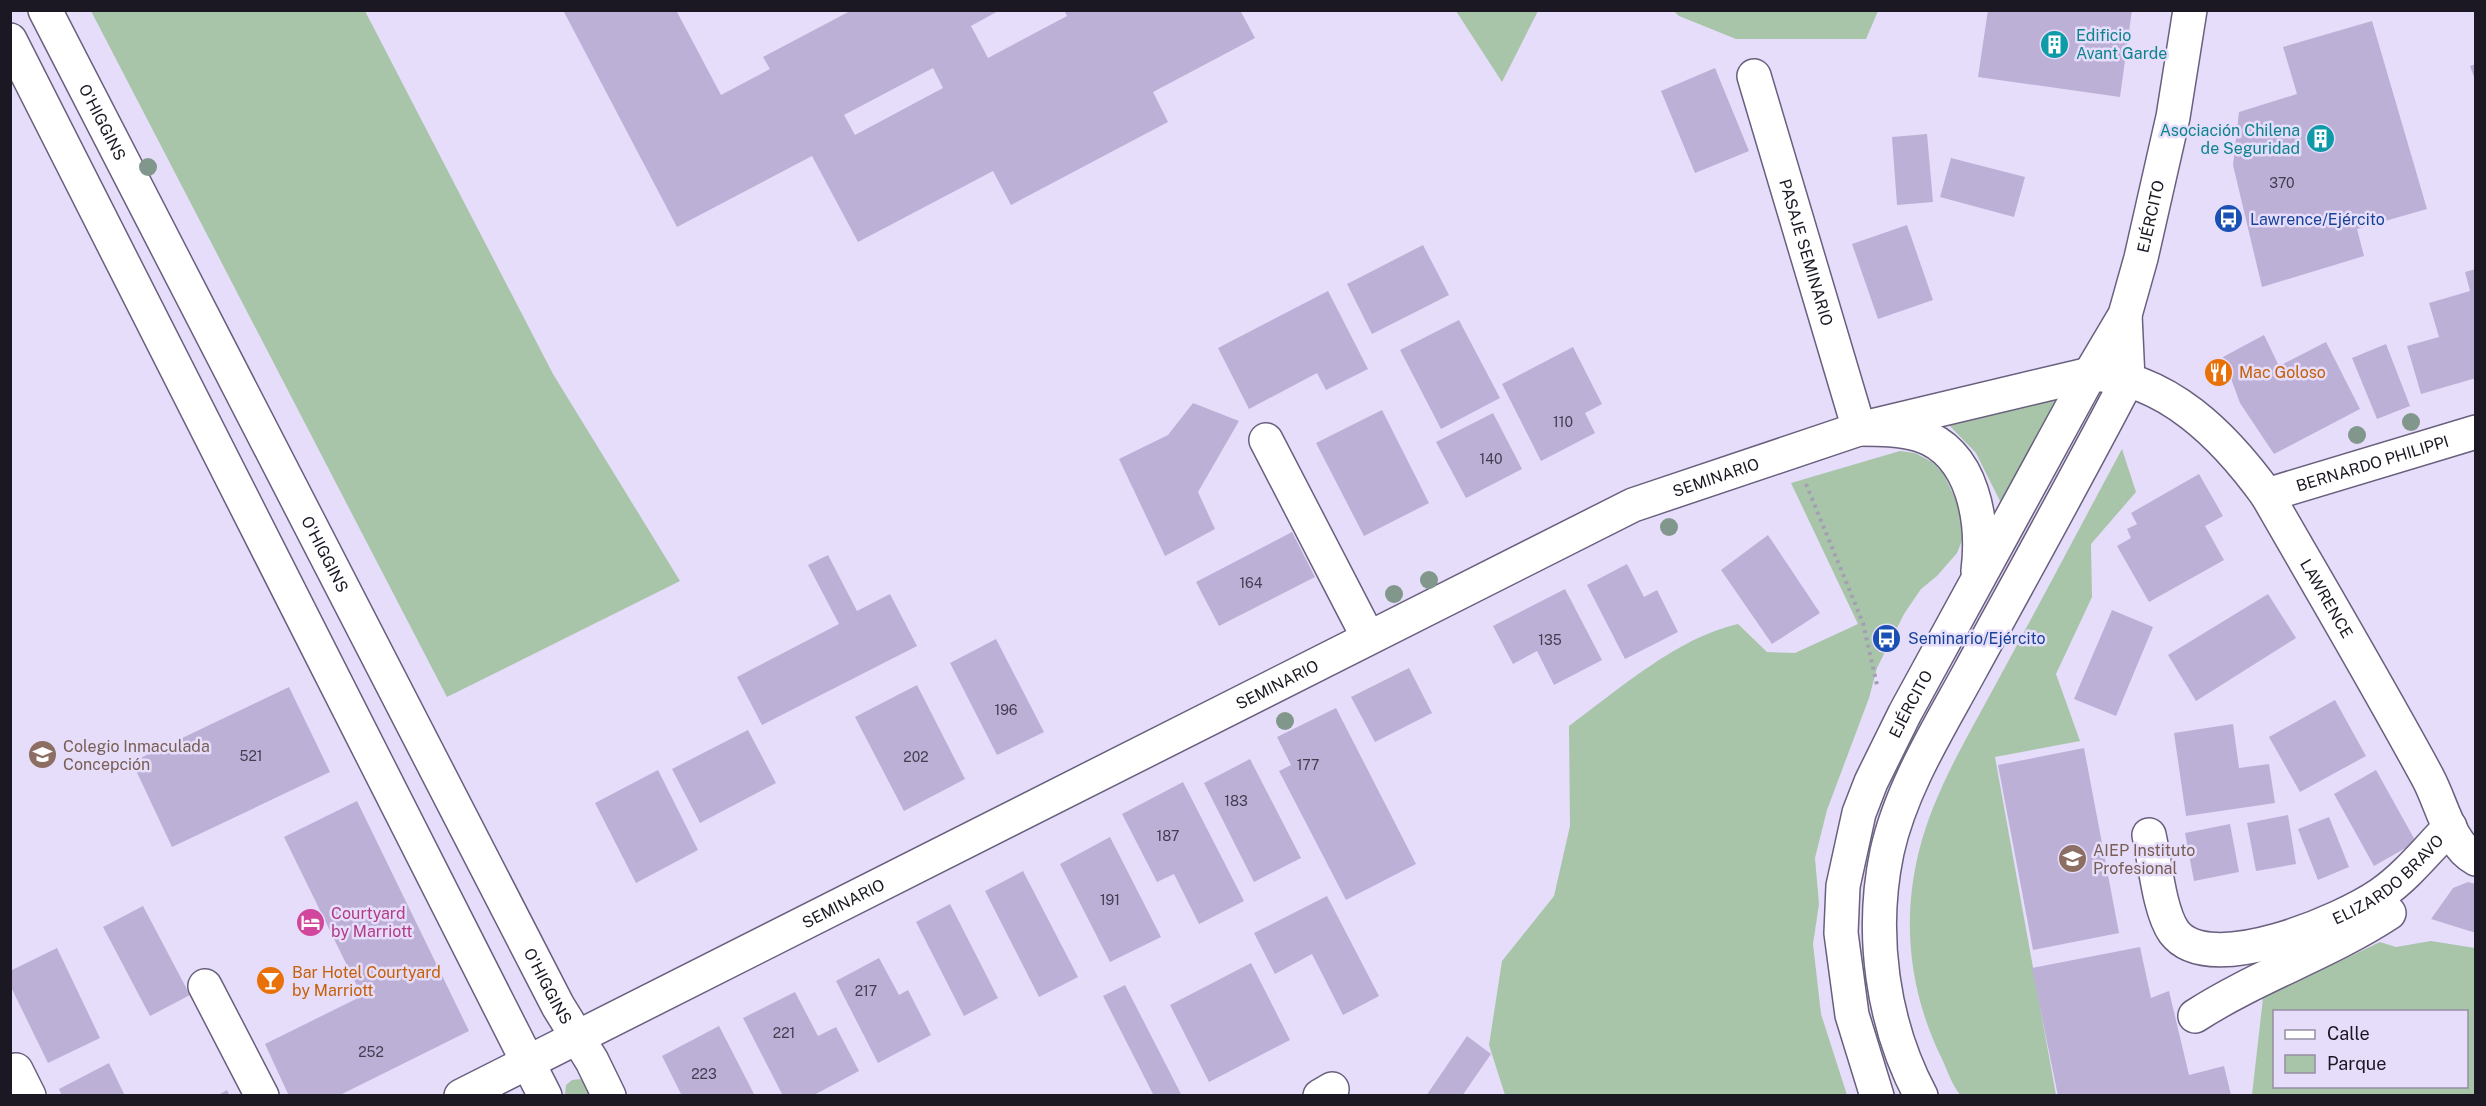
<svg xmlns="http://www.w3.org/2000/svg" width="2486" height="1106" font-family="'Public Sans',sans-serif">
  <rect width="100%" height="100%" fill="#e6ddfa"/>
  <!-- green -->
  <path fill="#a8c5a9" fill-rule="evenodd" d="M91,11H365L553,374L680,581L447,697Z
    M1456,11H1538L1502,82Z
    M1674,11H1878L1866,39H1736L1679,16Z
    M2060,398L2004,504L2001,503L1976,453L1948,424Z
    M2122,449L2136,492L2091,544L2092,597L2056,674L2080,741L1995,757L2056,1095L1961,1096C1952,1085 1948,1072 1942,1059C1910,994 1901,923 1919,851C1934,791 1968,736 1997,682C2039,605 2080,527 2122,449Z
    M1900,451L1915,453L1932,462L1943,473L1958,504L1963,538L1957,553L1937,576L1921,589L1904,614L1877,668L1869,698L1827,810L1815,858L1819,904L1813,944L1821,1014L1847,1095H1505L1489,1045L1502,961L1554,896L1570,826L1569,726C1618,690 1678,637 1738,624L1767,652L1795,653L1858,624L1791,483Z
    M2431,941L2475,948V1095H2252L2263,998L2380,942L2396,947ZM2274,1012H2466V1086H2274Z
    M580,1079L585,1082L592,1095H565L566,1085L572,1080Z"/>
  <!-- building -->
  <path fill="#bcb0d7" fill-rule="evenodd" d="M563,10H676L721,95L770,69L763,57L852,10H1000L971,26L988,58L1067,16L1064,10H1240L1255,38L1153,92L1168,122L1011,205L993,171L858,242L812,156L677,227ZM933,68L943,88L855,135L844,115Z
    M1988,10H2132L2120,97L1978,77Z
    M2372,21L2427,209L2357,229L2364,256L2262,287L2233,165L2239,112L2297,94L2283,47Z
    M2476,64V80H2475L2470,66Z
    M1715,68L1749,151L1695,173L1661,91Z
    M1927,134L1933,202L1897,205L1892,137Z
    M1951,158L2025,177L2014,217L1940,197Z
    M1907,225L1933,300L1878,319L1852,244Z
    M1423,245L1449,295L1372,334L1347,284Z
    M2476,269V378L2421,394L2407,346L2439,337L2429,303L2470,291L2465,272Z
    M1328,291L1368,369L1326,390L1317,373L1249,409L1218,348Z
    M1459,320L1500,398L1441,429L1400,350Z
    M2264,335L2279,366L2326,342L2360,409L2274,454L2240,403L2223,357Z
    M2386,344L2410,406L2377,419L2352,358Z
    M1573,347L1602,404L1585,413L1595,433L1541,461L1502,384Z
    M1193,403L1239,421L1198,492L1215,529L1165,556L1119,459L1168,435Z
    M1382,410L1429,503L1364,536L1316,443Z
    M1493,413L1522,469L1466,498L1436,442Z
    M2199,474L2223,516L2205,526L2224,560L2149,602L2117,546L2131,538L2127,529L2137,524L2131,513Z
    M1292,532L1315,577L1219,626L1196,582Z
    M1768,535L1820,613L1772,644L1721,570Z
    M828,555L857,611L890,594L917,646L762,725L737,677L839,624L808,565Z
    M1627,564L1644,597L1657,590L1678,632L1625,659L1587,585Z
    M1565,589L1602,660L1554,685L1537,651L1513,664L1493,626Z
    M2268,594L2296,638L2196,701L2168,655Z
    M2112,610L2153,627L2116,716L2074,699Z
    M996,639L1044,732L997,755L950,663Z
    M1409,668L1432,713L1375,742L1351,697Z
    M917,685L965,779L904,811L855,717Z
    M289,687L330,772L172,847L132,762Z
    M2335,700L2366,756L2300,792L2269,737Z
    M1336,708L1416,864L1346,900L1279,771L1291,765L1277,737Z
    M2233,724L2239,768L2269,764L2275,803L2186,816L2174,733Z
    M748,730L776,783L700,823L672,769Z
    M2084,748L2119,933L2033,950L1998,765Z
    M1250,759L1301,858L1254,882L1204,783Z
    M658,770L698,850L636,883L595,803Z
    M2376,770L2416,842L2374,866L2334,794Z
    M1183,782L1244,901L1199,924L1174,874L1157,882L1122,814Z
    M357,801L469,1031L338,1096H289L265,1044L362,996L284,837Z
    M2288,815L2296,864L2256,871L2247,823Z
    M2329,817L2349,867L2318,880L2298,829Z
    M2230,824L2239,872L2194,881L2185,833Z
    M1110,837L1161,937L1110,962L1060,864Z
    M1023,871L1078,977L1039,997L985,891Z
    M2468,882L2476,884V933L2431,919L2453,888Z
    M1327,896L1379,996L1343,1015L1312,954L1275,974L1254,933Z
    M950,904L998,998L964,1016L916,922Z
    M143,906L190,995L150,1016L103,927Z
    M2140,947L2151,998L2169,991L2189,1075L2224,1066L2231,1095L2058,1096L2032,968Z
    M57,948L100,1038L48,1063L10,985V971Z
    M879,958L899,995L908,990L931,1035L878,1063L836,981Z
    M1251,963L1290,1040L1209,1082L1170,1005Z
    M1125,985L1182,1096H1154L1103,996Z
    M795,992L818,1036L836,1027L859,1071L812,1096H783L743,1018Z
    M719,1026L755,1096H682L662,1056Z
    M1467,1036L1491,1054L1462,1096H1426Z
    M109,1063L125,1096H62L59,1089Z
    M227,1090L230,1096H216Z"/>
  <g fill="none" stroke-linecap="round" stroke-linejoin="round">
    <defs>
      <g id="minor">
        <path id="s1" d="M45,10L558,1006L592,1061L609,1096"/>
        <path d="M10,40L545,1096"/>
        <path id="s2" d="M1754,76L1859,429"/>
        <path d="M1266,440L1368,637"/>
        <path id="s3" d="M2267,495L2476,432"/>
        <path id="s4" d="M2149,835C2155,861 2159,911 2174,932C2209,979 2344,920 2381,894C2408,875 2427,850 2450,827"/>
        <path d="M205,986L262,1096"/>
        <path d="M2195,1016C2257,976 2328,953 2389,913"/>
        <path d="M16,1070L29,1096"/>
        <path id="s5" d="M461,1096L1633,505L1859,429L2090,374C2167,377 2225,437 2267,495C2321,589 2376,682 2428,778C2442,804 2449,844 2476,859"/>
        <path d="M1320,1096L1332,1089"/>
      </g>
      <g id="major">
        <path d="M1859,429C1879,429 1901,429 1920,435C1974,453 1984,522 1978,571"/>
        <path id="s6" d="M1877,1096L1852,1015L1841,933L1843,886L1859,813L1871,782L1905,713L2090,374L2125,315L2141,258L2173,117L2190,10"/>
        <path d="M1921,1096C1882,1023 1870,933 1887,852C1901,788 1939,728 1970,671C2023,574 2077,477 2128,379L2125,315"/>
      </g>
    </defs>
    <!-- minor casing -->
    <use href="#minor" stroke="#695f7e" stroke-width="36"/>
    <!-- major casing -->
    <use href="#major" stroke="#695f7e" stroke-width="36"/>
    <!-- path -->
    <path stroke="#a49db4" stroke-width="4" stroke-dasharray="3 4.5" stroke-linecap="butt" d="M1806,484L1863,623L1877,685"/>
    <!-- minor -->
    <use href="#minor" stroke="#fff" stroke-width="33"/>
    <!-- major -->
    <use href="#major" stroke="#fff" stroke-width="33"/>
  </g>
  <!-- trees -->
  <g fill="#81978c">
    <circle cx="148" cy="167" r="9"/>
    <circle cx="2411" cy="422" r="9"/>
    <circle cx="2357" cy="435" r="9"/>
    <circle cx="1669" cy="527" r="9"/>
    <circle cx="1429" cy="580" r="9"/>
    <circle cx="1394" cy="594" r="9"/>
    <circle cx="1285" cy="721" r="9"/>
  </g>
  <!-- icons -->
  <defs>
    <symbol id="building-disc" viewBox="-11 -11 22 22"><circle r="9.5" fill="#0f9aa8" stroke="#e6ddfa"/><path d="M-4-6H4V6H1V3H-1V6H-4ZM-2.5-4.3h1.7v1.8h-1.7ZM.8-4.3h1.7v1.8H.8ZM-2.5-1h1.7V.8h-1.7ZM.8-1h1.7V.8H.8Z" fill="#fff"/></symbol>
    <symbol id="bus-disc" viewBox="-11 -11 22 22"><circle r="9.5" fill="#1a4fb4" stroke="#e6ddfa"/><path d="M-5-6H5V4H4V6H2V4H-2V6H-4V4H-5ZM-3.5-4V0h7V-4ZM-3.5 1.2v1.5H-2V1.2ZM2 1.2v1.5H3.5V1.2Z" fill="#fff"/></symbol>
    <symbol id="restaurant-disc" viewBox="-11 -11 22 22"><circle r="9.5" fill="#e8710a" stroke="#e6ddfa"/><path d="M-5-6h1v4h1v-4h1v4h1v-4h1v5L-1.5 .5V6h-2V.5L-5-1ZM5-6V6H3V1.5H1.5Q1.5-4 5-6Z" fill="#fff"/></symbol>
    <symbol id="school-disc" viewBox="-11 -11 22 22"><circle r="9.5" fill="#8d6e63" stroke="#e6ddfa"/><path d="M0-5L7-2L0 1L-7-2ZM-4 1L0 2.5L4 1V4Q0 6-4 4Z" fill="#fff"/></symbol>
    <symbol id="university-disc" viewBox="-11 -11 22 22"><circle r="9.5" fill="#8d6e63" stroke="#e6ddfa"/><path d="M0-5L7-2L0 1L-7-2ZM-4 1L0 2.5L4 1V4Q0 6-4 4Z" fill="#fff"/></symbol>
    <symbol id="hotel-disc" viewBox="-11 -11 22 22"><circle r="9.5" fill="#d1479c" stroke="#e6ddfa"/><path d="M-6-4.5h1.5V1H6V5H4.5V3h-9V5H-6ZM-4 0a1.8 1.8 0 1 1 3.6 0ZM.5 0V-2.5h3Q6-2.5 6 0Z" fill="#fff"/></symbol>
    <symbol id="bar-disc" viewBox="-11 -11 22 22"><circle r="9.5" fill="#e8710a" stroke="#e6ddfa"/><path d="M-6-5H6L.8 .8V4.5H3.5V6h-7V4.5H-.8V.8Z" fill="#fff"/></symbol>
  </defs>
  <g fill-rule="evenodd">
    <use href="#building-disc" x="2038" y="28" width="33" height="33"/>
    <use href="#building-disc" x="2304" y="122" width="33" height="33"/>
    <use href="#bus-disc" x="2212" y="202" width="33" height="33"/>
    <use href="#restaurant-disc" x="2202" y="356" width="33" height="33"/>
    <use href="#bus-disc" x="1870" y="622" width="33" height="33"/>
    <use href="#school-disc" x="26" y="738" width="33" height="33"/>
    <use href="#university-disc" x="2056" y="842" width="33" height="33"/>
    <use href="#hotel-disc" x="294" y="906" width="33" height="33"/>
    <use href="#bar-disc" x="254" y="964" width="33" height="33"/>
  </g>
  <g text-anchor="middle" stroke-width="5" stroke-linejoin="round" paint-order="stroke">
    <!-- number labels -->
    <g font-size="14" fill="#433d50">
      <text x="2282" y="188">370</text>
      <text x="1563" y="427">110</text>
      <text x="1491" y="464">140</text>
      <text x="1251" y="588">164</text>
      <text x="1550" y="645">135</text>
      <text x="1006" y="715">196</text>
      <text x="251" y="761">521</text>
      <text x="916" y="762">202</text>
      <text x="1308" y="770">177</text>
      <text x="1236" y="806">183</text>
      <text x="1168" y="841">187</text>
      <text x="1110" y="905">191</text>
      <text x="866" y="996">217</text>
      <text x="784" y="1038">221</text>
      <text x="371" y="1057">252</text>
      <text x="704" y="1079">223</text>
    </g>
    <!-- culture labels -->
    <g font-size="16" fill="#0d838f" stroke="#e6ddfa" text-anchor="start">
      <text x="2076" y="41">Edificio<tspan x="2076" dy="18">Avant Garde</tspan></text>
      <text x="2300" y="136" text-anchor="end">Asociación Chilena<tspan x="2300" dy="18">de Seguridad</tspan></text>
    </g>
    <!-- street labels -->
    <g font-size="16" fill="#1b1723" stroke="#e6ddfa">
      <text dy="6" stroke="none"><textPath href="#s1" startOffset="126">O'HIGGINS</textPath></text>
      <text dy="6" stroke="none"><textPath href="#s6" startOffset="956">EJÉRCITO</textPath></text>
      <text dy="6" stroke="none"><textPath href="#s2" startOffset="184">PASAJE SEMINARIO</textPath></text>
      <text dy="6" stroke="none"><textPath href="#s3" startOffset="110">BERNARDO PHILIPPI</textPath></text>
      <text dy="6" stroke="none"><textPath href="#s5" startOffset="1400">SEMINARIO</textPath></text>
      <text dy="6" stroke="none"><textPath href="#s1" startOffset="612">O'HIGGINS</textPath></text>
      <text dy="6" stroke="none"><textPath href="#s5" startOffset="2130">LAWRENCE</textPath></text>
      <text dy="6" stroke="none"><textPath href="#s5" startOffset="914">SEMINARIO</textPath></text>
      <text dy="6" stroke="none"><textPath href="#s6" startOffset="410">EJÉRCITO</textPath></text>
      <text dy="6" stroke="none"><textPath href="#s4" startOffset="338">ELIZARDO BRAVO</textPath></text>
      <text dy="6" stroke="none"><textPath href="#s5" startOffset="428">SEMINARIO</textPath></text>
      <text dy="6" stroke="none"><textPath href="#s1" startOffset="1098">O'HIGGINS</textPath></text>
    </g>
    <!-- transit labels -->
    <g font-size="16" fill="#164399" stroke="#e6ddfa" text-anchor="start">
      <text x="2250" y="225">Lawrence/Ejército</text>
      <text x="1908" y="644">Seminario/Ejército</text>
    </g>
    <!-- food labels -->
    <g font-size="16" fill="#c56008" stroke="#e6ddfa" text-anchor="start">
      <text x="2239" y="378">Mac Goloso</text>
      <text x="292" y="978">Bar Hotel Courtyard<tspan x="292" dy="18">by Marriott</tspan></text>
    </g>
    <!-- education labels -->
    <g font-size="16" fill="#785e54" stroke="#e6ddfa" text-anchor="start">
      <text x="63" y="752">Colegio Inmaculada<tspan x="63" dy="18">Concepción</tspan></text>
      <text x="2093" y="856">AIEP Instituto<tspan x="2093" dy="18">Profesional</tspan></text>
    </g>
    <!-- hotel labels -->
    <g font-size="16" fill="#b23c85" stroke="#e6ddfa" text-anchor="start">
      <text x="331" y="919">Courtyard<tspan x="331" dy="18">by Marriott</tspan></text>
    </g>
  </g>
  <!-- border -->
  <rect width="2486" height="1106" fill="none" stroke="#1b1723" stroke-width="24"/>
  <!-- legend -->
  <rect x="2273" y="1010" width="195" height="78" fill="#e6ddfa" stroke="#958ea4" stroke-width="1.5"/>
  <rect x="2285" y="1030" width="30" height="9" fill="#ffffff" stroke="#958ea4" stroke-width="1.5"/>
  <text x="2327" y="1040" font-size="18" fill="#1b1723">Calle</text>
  <rect x="2285" y="1055" width="30" height="18" fill="#a8c5a9" stroke="#958ea4" stroke-width="1.5"/>
  <text x="2327" y="1070" font-size="18" fill="#1b1723">Parque</text>
</svg>
